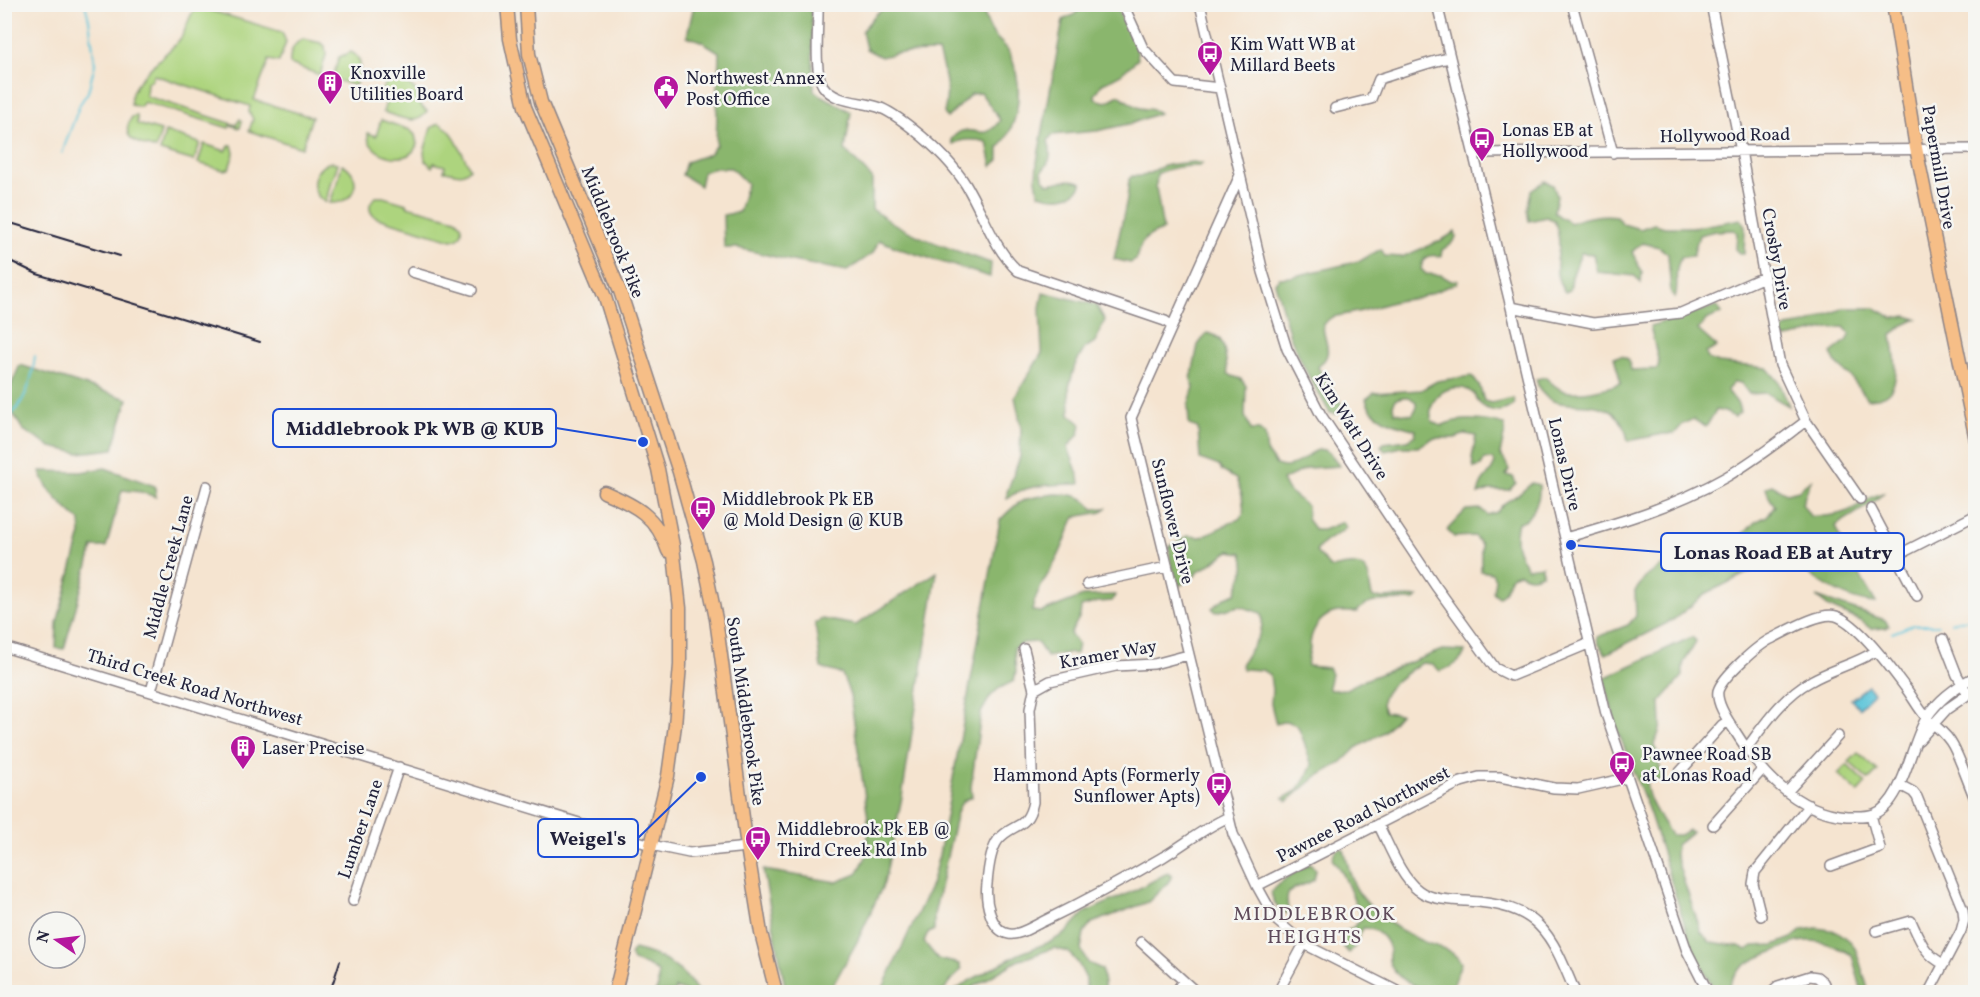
<svg xmlns="http://www.w3.org/2000/svg" width="1980" height="997" font-family="Vollkorn,serif">
  <rect width="100%" height="100%" fill="#f6f6f2"/>
  <filter id="ink" filterUnits="userSpaceOnUse"><feTurbulence type="fractalNoise" baseFrequency=".0167" numOctaves="2"/><feDisplacementMap in="SourceGraphic" scale="12" xChannelSelector="R" yChannelSelector="G"/><feConvolveMatrix kernelMatrix="1 2 1 2 8 2 1 2 1" color-interpolation-filters="sRGB"/></filter>
  <filter id="wash" filterUnits="userSpaceOnUse"><feTurbulence type="fractalNoise" baseFrequency=".008" numOctaves="4" result="noise"/><feDisplacementMap in="SourceGraphic" scale="24" xChannelSelector="R" yChannelSelector="G"/><feGaussianBlur stdDeviation="1.35" result="paint"/><feColorMatrix in="noise" values="0 0 0 0 0 0 0 0 0 0 0 0 0 0 0 0 0 1.4 0 .05"/><feComposite in="paint" operator="in"/></filter>
  <g filter="url(#wash)">
    <rect width="100%" height="100%" fill="#f5e4d0"/>
    <!-- green -->
    <path fill="#add47e" stroke="#687b5c" stroke-width="1.5" d="M196,8H202L282,32L286,42L279,62L269,60L254,100L312,117L302,148L249,131L253,119L249,112L250,106L154,75L151,81L147,82L146,96L236,125L240,119L242,121L240,128L230,125L229,128L144,102L140,107L131,105C126,82 167,56 180,39C187,30 188,15 196,8Z
      M303,39L321,43L325,46L326,55L320,75L290,64C289,54 293,43 303,39Z
      M351,52C366,60 359,73 355,86L332,79L339,57Z
      M393,79L401,80L418,92C416,99 420,107 427,111C418,128 398,116 383,112L388,96L381,94C383,86 385,81 393,79Z
      M135,116H137V124L161,131L156,149C139,144 118,139 132,117Z
      M381,120L410,130L415,135L417,144C410,169 365,155 368,133L376,136Z
      M439,123L448,129L453,135L470,168C462,179 452,171 444,171L445,166L434,163L432,167L425,160L424,152L431,128Z
      M165,132L200,143L194,161L160,151Z
      M204,144L226,151L230,145H232L234,153L229,169L223,170L198,163Z
      M331,162L338,163L333,179L331,181L326,202C307,193 311,168 331,162Z
      M342,164C365,176 355,205 330,203L335,188L337,185Z
      M376,197H383L407,204V206L456,219L461,224C464,232 461,239 452,240L377,218C368,213 367,203 376,197Z
      M1858,753L1878,771L1869,780L1849,762Z
      M1847,765L1866,783L1858,792L1838,774Z"/>
    <!-- forest -->
    <path fill="#8ab66d" stroke="#566c54" stroke-width="1.5" fill-rule="evenodd" d="M1084,4L1115,5L1136,46L1138,59L1121,74L1102,84L1095,95V99L1106,102L1119,95C1126,100 1132,105 1140,108C1148,110 1153,108 1159,113L1133,123L1097,131L1052,135L1048,141C1052,154 1051,161 1042,171L1043,178L1049,184C1059,182 1072,177 1082,183C1075,200 1053,199 1039,194L1036,180L1037,162L1063,20L1075,14Z
      M694,5H811L814,91L851,112L845,150L872,178V209C907,236 950,248 991,263L990,277L903,250L879,240L873,253L847,271L792,261L738,248H724L723,215L739,212L747,184L731,168H714L703,172L700,186L682,175L686,162L709,154L716,145L719,52L703,42L687,36Z
      M887,5H982C984,14 988,27 994,35C998,41 1006,45 1009,52C1024,83 1021,121 999,148V160L992,166L987,142C975,139 964,138 953,144L951,140C968,116 982,148 1000,120L981,93L971,94L947,118L944,113C950,89 945,74 938,52L897,53L881,57L866,49L862,31L875,15Z
      M1194,162L1202,164L1199,166C1184,166 1171,167 1157,174L1156,187L1163,230C1144,236 1141,241 1136,260L1130,263L1114,259L1127,199L1129,179L1132,176C1150,178 1149,171 1164,166C1173,163 1184,163 1194,162Z
      M1545,181L1553,185L1557,196L1554,211L1560,217L1570,223C1583,217 1602,214 1616,216L1623,224L1640,229L1654,224L1665,227H1696L1741,219L1745,226L1744,254H1741L1736,249L1737,233L1734,230L1715,231L1699,235L1693,256L1681,257C1672,276 1680,282 1675,298L1671,293L1668,254L1659,247L1642,243L1632,252L1642,272L1641,283L1635,276L1597,272L1593,254L1581,253L1572,277L1570,290L1565,292C1555,278 1556,270 1558,254C1560,243 1558,230 1554,220L1546,217L1529,221L1527,210L1531,191Z
      M1455,232L1456,237L1451,244L1442,250L1441,256C1428,254 1423,256 1421,269L1426,274L1441,275L1451,281L1458,280L1457,283L1419,298L1396,301L1362,311L1332,317L1323,324C1323,343 1336,351 1318,367C1324,381 1340,395 1343,409L1337,414L1330,413L1307,373L1290,336L1275,283L1279,278L1291,277L1360,261L1381,249L1385,256L1402,257L1442,240Z
      M1043,292L1096,305L1105,320L1095,342L1085,348L1075,365L1069,387L1070,415L1081,424L1079,434L1068,447C1072,460 1079,472 1080,484C1055,485 1029,483 1007,498V492L1020,457L1021,426L1015,397L1042,353L1040,308Z
      M1716,306L1722,313L1706,320L1698,330L1717,347L1706,353L1708,359L1719,363L1767,368L1779,382L1789,406L1766,393L1749,394L1741,383L1734,382L1727,390L1738,404L1740,412L1734,417L1725,412L1716,410L1706,427L1693,419L1683,424L1674,434H1663L1628,441C1617,376 1547,430 1536,379L1545,377C1551,383 1556,388 1564,391C1580,395 1606,389 1621,383L1614,357L1622,356L1628,359L1631,370L1657,369L1659,363L1650,326Z
      M1844,308H1875L1893,318L1907,316L1917,319L1902,326L1892,335C1894,354 1904,388 1881,397C1877,399 1871,398 1867,399L1850,376L1835,362L1831,353L1846,341L1850,334L1844,327L1830,328L1783,339L1781,333L1786,327L1806,324Z
      M1207,333C1229,337 1223,354 1228,373L1232,376L1241,379L1246,386L1245,416L1251,430H1259L1265,435L1267,453L1276,465C1279,466 1283,467 1286,467C1308,464 1319,430 1339,466L1308,468L1282,480L1287,490L1307,506V519L1315,530H1323L1343,522L1346,528C1334,539 1325,537 1316,552L1331,568C1345,566 1364,558 1369,578C1370,585 1370,591 1373,598L1418,597L1415,600C1398,601 1368,597 1357,612C1350,612 1340,611 1333,613C1318,618 1310,633 1310,647C1310,654 1306,658 1308,666L1328,668L1331,674L1328,687L1330,690L1346,689L1362,681L1442,650L1465,651C1462,663 1451,667 1440,671L1432,664L1422,663C1411,669 1382,688 1382,703C1382,706 1384,709 1385,712L1400,714L1384,732L1356,748L1341,763L1316,777L1288,801L1284,798L1298,790L1307,776L1312,765C1306,751 1304,738 1297,725L1286,721L1276,724L1271,704L1272,690L1270,675L1262,670L1243,669L1241,665C1249,648 1267,634 1261,613L1239,606L1216,612L1212,608L1226,597L1236,593C1241,576 1248,572 1242,553L1230,551C1218,557 1210,566 1198,571L1195,576L1179,586L1170,560L1169,547L1187,536L1201,537L1239,519L1244,513L1242,495L1236,479L1222,471L1219,466L1200,459L1198,428L1189,425L1188,406L1194,387L1191,379L1198,345Z
      M20,365L128,399L113,449L79,453L51,447L23,430L8,405L9,390Z
      M1472,376L1480,387L1484,401L1491,403L1513,398L1515,403C1502,417 1480,411 1474,394C1470,391 1466,388 1461,388C1442,386 1426,402 1432,421L1441,426C1458,417 1485,419 1504,425L1505,431L1500,454L1505,461L1509,470L1506,475L1513,477L1516,483L1509,490H1490L1478,494C1482,475 1490,478 1495,463L1492,459H1485L1481,466L1474,468L1472,458L1476,436L1466,434L1455,438H1433L1418,447H1401L1385,451L1381,446L1384,443L1408,440L1415,435L1416,430C1398,425 1370,419 1366,399L1374,393L1421,390L1437,381ZM1403,397H1409L1416,402V409L1412,415L1394,412L1393,405L1396,399Z
      M105,468L155,486L156,497L141,492L122,490L106,547H93L64,649L56,648L57,623L81,534L80,521C64,506 47,493 40,471L81,472Z
      M1811,480L1802,504L1810,516C1824,517 1835,516 1848,511C1861,505 1870,496 1883,493L1874,502L1835,526C1838,535 1842,540 1846,548C1855,567 1865,585 1876,603C1851,602 1825,586 1806,572L1804,561L1792,551L1707,593L1673,620L1606,654L1598,643L1597,637L1628,625L1636,616L1635,591L1646,577L1666,563L1692,570L1724,555L1755,522L1767,516L1775,506L1769,497L1766,487L1772,485L1786,493L1799,490Z
      M1532,483L1539,485C1541,500 1534,510 1525,521L1518,522C1513,542 1517,551 1527,568L1542,566V574C1532,578 1529,578 1519,573L1511,576L1504,592L1499,597L1493,592L1495,579L1492,573L1481,571V544L1474,536L1454,537L1447,530L1466,510L1481,509L1487,515L1497,512L1503,504L1519,494Z
      M1055,494C1071,494 1084,495 1093,509L1106,508L1102,512L1075,517C1067,532 1063,550 1054,564C1045,580 1035,593 1032,611L1042,612L1083,596L1115,595L1112,601L1098,602L1081,607L1080,616L1070,634L1078,644L1076,654L1067,653L1047,657L1037,642L1023,643L1014,648L1016,672L1014,681L998,689L990,697L981,713L971,787L972,797C961,800 959,806 956,816L934,915V930L927,934L924,942L938,959L959,964L961,969L942,992H881L931,885L939,855L1000,520C1022,497 1025,498 1055,494Z
      M937,572L902,797L884,883L858,940L829,992H786L763,870L837,882L857,874L868,853V818L850,695L842,674L821,668L815,623L822,619L856,625Z
      M1816,597L1885,620L1889,626L1886,628L1871,629L1861,621L1829,607Z
      M1692,637L1696,641C1690,658 1681,655 1683,676L1660,702L1661,726L1655,744L1663,782L1647,777C1643,796 1661,819 1671,835H1680L1688,830L1692,832L1676,845L1675,855L1701,932L1710,942L1739,946L1747,950L1753,946L1774,945L1792,938L1802,930L1817,928L1837,931L1850,941L1856,950L1869,992H1862L1852,955C1838,947 1825,941 1809,941C1798,940 1787,946 1778,950C1756,958 1732,966 1728,992H1716L1697,958L1687,932L1650,814L1616,726L1604,678Z
      M1341,848L1344,850C1348,863 1350,879 1357,890C1372,913 1398,930 1422,941C1437,948 1452,947 1461,963L1450,992C1429,992 1399,985 1390,964C1388,960 1389,955 1389,950C1386,937 1376,928 1363,928L1354,948L1349,953C1342,946 1340,942 1343,933L1355,926L1362,918L1343,874L1332,859L1335,851Z
      M1310,863L1316,870L1314,880C1295,891 1282,884 1289,914C1278,910 1273,903 1271,892L1286,878Z
      M1167,873L1172,876L1167,884L1148,902L1092,923L1084,933L1081,949L1088,963L1102,969L1105,992H1086V979L1078,963L1068,952L1054,948L1017,961L965,992H953L969,981L1019,954L1052,941L1066,933L1084,913L1136,890Z
      M634,949C661,955 683,968 698,992H686L675,988L674,992H655L658,987V972L648,966L633,961L630,955Z"/>
    <!-- water -->
    <path fill="#5cc4d9" stroke="#3f738a" stroke-width="1.5" d="M1868,686L1874,693L1859,708L1851,699Z"/>
    <g fill="none" stroke-linecap="round" stroke-linejoin="round">
      <!-- stream -->
      <path stroke="#5cc4d9" stroke-width="2" d="M62,153L80,104L88,92L95,64L89,20L85,4
        M4,422C25,404 32,382 35,356
        M1951,623L1958,620L1976,619
        M1892,633L1913,625H1938"/>
    </g>
  </g>
  <g filter="url(#ink)">
    <g fill="none" stroke-linecap="round" stroke-linejoin="round">
      <defs>
        <path id="minor" d="M818,4C819,24 813,71 823,86C835,103 860,101 878,107C890,111 903,121 913,129C932,144 953,164 966,185C983,213 994,249 1018,271L1165,321L1172,326
          M1123,4L1143,48L1175,83L1220,88
          M1200,4L1263,272L1287,349L1321,415L1435,585L1495,668L1511,676L1588,644
          M1437,4L1517,332L1606,714L1687,951L1708,992
          M1572,4L1613,153
          M1711,4L1741,151L1780,365L1806,421L1860,499
          M1335,108L1371,99L1379,79C1403,72 1426,62 1450,58
          M1474,153L1976,149
          M1240,175L1131,418L1233,834L1257,886L1276,920L1304,944L1399,992
          M412,272L472,290
          M1511,307L1593,323L1681,313L1764,277
          M1871,509L1917,596
          M1565,538C1621,522 1675,506 1726,477C1754,461 1779,441 1806,421
          M1896,556L1976,515
          M1087,584L1167,567
          M1943,639L1957,675L1965,689
          M4,647L651,845L689,853L747,847
          M1024,649L1034,690L1030,709L1033,802C1027,831 1013,822 998,840C990,851 988,871 987,884C985,900 990,931 1009,934C1019,936 1033,926 1042,922C1083,902 1124,880 1163,857C1185,844 1205,827 1229,817
          M1976,676C1957,686 1939,699 1927,717C1911,741 1904,803 1874,814C1866,817 1856,816 1847,816C1794,812 1759,770 1733,728C1727,719 1716,703 1718,691C1722,677 1759,644 1773,638C1787,631 1821,611 1836,616C1858,623 1891,668 1905,687C1912,696 1918,708 1926,717C1936,728 1945,731 1953,746C1962,763 1968,783 1976,801
          M1034,690L1050,681L1116,666L1154,664L1188,655
          M151,691L207,486
          M1919,740L1947,709L1976,689
          M1746,749C1764,725 1784,695 1811,681C1832,669 1855,664 1876,651
          M1679,773L1722,725L1728,721
          M1900,785L1913,792L1917,797L1963,910L1964,920L1961,931L1929,992
          M1787,792L1838,736
          M1378,824C1388,843 1401,878 1418,890C1431,900 1450,900 1466,901C1539,905 1550,931 1575,992
          M1713,825L1762,770
          M1831,866L1880,848L1871,815
          M1257,886L1461,782L1479,777H1500L1554,788L1578,789L1627,778
          M353,901L399,767
          M1761,916L1753,884L1755,872L1809,805
          M1876,931L1911,921C1919,938 1925,956 1944,964
          M1141,942L1196,992
          M1176,992L1183,981
          M1278,992L1304,944
          M1771,992L1778,986L1810,976L1817,977L1823,982L1828,992"/>
        <path id="major" d="M507,4L510,39L525,107L605,297L658,469L673,546L680,608V665L675,725L668,776L615,992
          M526,4L529,54L541,102L620,291L679,472L704,561L716,619L747,847L761,933L776,992
          M1893,4L1916,148L1976,440
          M604,492C635,505 657,516 668,551"/>
      </defs>
      <!-- minor casing -->
      <use href="#minor" stroke="#8c8386" stroke-width="12"/>
      <!-- major casing -->
      <use href="#major" stroke="#8c8386" stroke-width="15"/>
      <!-- minor -->
      <use href="#minor" stroke="#fff" stroke-width="9"/>
      <!-- major -->
      <use href="#major" stroke="#f6be87" stroke-width="12"/>
      <!-- rail -->
      <path stroke="#22223b" stroke-width="2" d="M4,221L120,256
        M4,258L37,274L260,342
        M330,992L340,961"/>
    </g>
  </g>
  <!-- icons -->
  <defs>
    <symbol id="bus-pin" viewBox="-11 -11 22 30"><path d="M0 17L-7.5 6A9.5 9.5 0 1 1 7.5 6Z" fill="#b5179e" stroke="#f6f6f2"/><path d="M-5-6H5V4H4V6H2V4H-2V6H-4V4H-5ZM-3.5-4V0h7V-4ZM-3.5 1.2v1.5H-2V1.2ZM2 1.2v1.5H3.5V1.2Z" fill="#fff"/></symbol>
    <symbol id="building-pin" viewBox="-11 -11 22 30"><path d="M0 17L-7.5 6A9.5 9.5 0 1 1 7.5 6Z" fill="#b5179e" stroke="#f6f6f2"/><path d="M-4-6H4V6H1V3H-1V6H-4ZM-2.5-4.3h1.7v1.8h-1.7ZM.8-4.3h1.7v1.8H.8ZM-2.5-1h1.7V.8h-1.7ZM.8-1h1.7V.8H.8Z" fill="#fff"/></symbol>
    <symbol id="civic-pin" viewBox="-11 -11 22 30"><path d="M0 17L-7.5 6A9.5 9.5 0 1 1 7.5 6Z" fill="#b5179e" stroke="#f6f6f2"/><path d="M-.6-6.5H3V-4.5H.6V-3L4-1V1h2V6H-6V1h2V-1L-.6-3ZM-1.2 2.5V6h2.4V2.5Z" fill="#fff"/></symbol>
  </defs>
  <g fill-rule="evenodd">
    <use href="#bus-pin" x="1195" y="39" width="30" height="40"/>
    <use href="#building-pin" x="315" y="68" width="30" height="40"/>
    <use href="#civic-pin" x="651" y="73" width="30" height="40"/>
    <use href="#bus-pin" x="1467" y="125" width="30" height="40"/>
    <use href="#bus-pin" x="688" y="494" width="30" height="40"/>
    <use href="#building-pin" x="228" y="733" width="30" height="40"/>
    <use href="#bus-pin" x="1607" y="749" width="30" height="40"/>
    <use href="#bus-pin" x="1204" y="770" width="30" height="40"/>
    <use href="#bus-pin" x="743" y="824" width="30" height="40"/>
  </g>
  <g text-anchor="middle" stroke-width="5" stroke-linejoin="round" paint-order="stroke">
    <!-- poi labels -->
    <g font-size="18" fill="#22223b" stroke="#f6f6f2" text-anchor="start">
      <text x="1230" y="50">Kim Watt WB at<tspan x="1230" dy="21">Millard Beets</tspan></text>
      <text x="350" y="79">Knoxville<tspan x="350" dy="21">Utilities Board</tspan></text>
      <text x="686" y="84">Northwest Annex<tspan x="686" dy="21">Post Office</tspan></text>
      <text x="1502" y="136">Lonas EB at<tspan x="1502" dy="21">Hollywood</tspan></text>
      <text x="722" y="505">Middlebrook Pk EB<tspan x="722" dy="21">@ Mold Design @ KUB</tspan></text>
      <text x="262" y="754">Laser Precise</text>
      <text x="1642" y="760">Pawnee Road SB<tspan x="1642" dy="21">at Lonas Road</tspan></text>
      <text x="1200" y="781" text-anchor="end">Hammond Apts (Formerly<tspan x="1200" dy="21">Sunflower Apts)</tspan></text>
      <text x="777" y="835">Middlebrook Pk EB @<tspan x="777" dy="21">Third Creek Rd Inb</tspan></text>
    </g>
    <!-- street labels -->
    <g font-size="18" fill="#22223b" stroke="#f6f6f2">
      <text transform="translate(1725 135) rotate(-1)" y="6">Hollywood Road</text>
      <text transform="translate(1939 167) rotate(80)" y="6">Papermill Drive</text>
      <text transform="translate(613 232) rotate(68)" y="6">Middlebrook Pike</text>
      <text transform="translate(1777 259) rotate(80)" y="6">Crosby Drive</text>
      <text transform="translate(1352 426) rotate(58)" y="6">Kim Watt Drive</text>
      <text transform="translate(1565 464) rotate(77)" y="6">Lonas Drive</text>
      <text transform="translate(1173 521) rotate(76)" y="6">Sunflower Drive</text>
      <text transform="translate(168 567) rotate(-75)" y="6">Middle Creek Lane</text>
      <text transform="translate(1108 654) rotate(-10)" y="6">Kramer Way</text>
      <text transform="translate(195 687) rotate(17)" y="6">Third Creek Road Northwest</text>
      <text transform="translate(746 711) rotate(82)" y="6">South Middlebrook Pike</text>
      <text transform="translate(1363 814) rotate(-27)" y="6">Pawnee Road Northwest</text>
      <text transform="translate(360 829) rotate(-71)" y="6">Lumber Lane</text>
    </g>
    <!-- neighbourhood labels -->
    <g font-size="20" letter-spacing="1.5" fill="#5f4b5b" stroke="#f6f6f2">
      <text x="1315" y="920">MIDDLEBROOK<tspan x="1315" dy="23">HEIGHTS</tspan></text>
    </g>
  </g>
  <!-- callouts -->
  <path fill="none" stroke="#1d4ed8" stroke-width="2" d="M643 442L556 428M1571 545L1661 552M701 777L638 838"/>
  <g fill="#1d4ed8" stroke="#f6f6f2" stroke-width="2">
    <circle cx="643" cy="442" r="6"/>
    <circle cx="1571" cy="545" r="6"/>
    <circle cx="701" cy="777" r="6"/>
  </g>
  <g fill="#f6f6f2" stroke="#1d4ed8" stroke-width="2">
    <rect x="273" y="409" width="283" height="38" rx="6"/>
    <rect x="1661" y="533" width="243" height="38" rx="6"/>
    <rect x="538" y="819" width="100" height="38" rx="6"/>
  </g>
  <g font-size="20" text-anchor="middle" font-weight="bold" fill="#22223b">
    <text x="415" y="435">Middlebrook Pk WB @ KUB</text>
    <text x="1783" y="559">Lonas Road EB at Autry</text>
    <text x="588" y="845">Weigel's</text>
  </g>
  <!-- margin -->
  <rect width="1980" height="997" fill="none" stroke="#f6f6f2" stroke-width="24"/>
  <!-- north arrow -->
  <g transform="translate(57 940) rotate(284)"><circle r="28" fill="#f6f6f2" stroke="#a1a1a9" stroke-width="1.5"/>
  <path d="M0-4.5L10 22L0 15L-10 22Z" fill="#b5179e"/>
  <text y="-9" font-size="16" font-weight="bold" text-anchor="middle" fill="#22223b">N</text>
  </g>
</svg>
